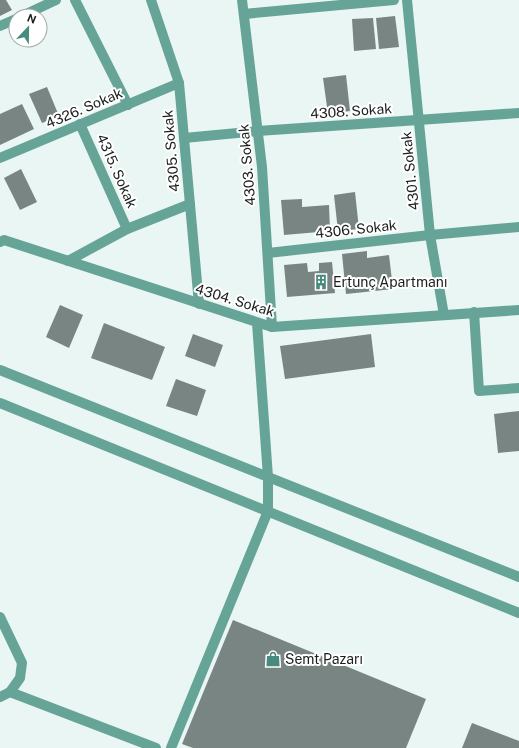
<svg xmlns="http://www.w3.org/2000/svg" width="519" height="748" font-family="'Public Sans',sans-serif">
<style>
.building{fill:#798582}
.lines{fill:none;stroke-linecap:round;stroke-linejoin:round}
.minor{stroke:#67a498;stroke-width:10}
.tertiary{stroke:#67a498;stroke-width:10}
.labels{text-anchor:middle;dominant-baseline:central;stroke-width:4;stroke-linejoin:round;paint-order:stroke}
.street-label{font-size:14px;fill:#1b1f1e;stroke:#fff}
.poi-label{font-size:14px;fill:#1b1f1e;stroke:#fff;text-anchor:start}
</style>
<rect width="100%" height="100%" fill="#e9f6f3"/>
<!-- building -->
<g class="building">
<path d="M0,0H6L12,10L0,16Z"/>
<path d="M395,16L399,47L379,49L376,18Z"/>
<path d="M373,18L376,49L354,51L352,19Z"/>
<path d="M346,75L350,111L328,114L323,78Z"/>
<path d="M47,87L59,116L42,123L29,94Z"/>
<path d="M22,104L34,129L0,145V114Z"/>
<path d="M21,169L37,202L20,210L4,178Z"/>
<path d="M355,192L359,229L338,231L334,195Z"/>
<path d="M302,199V207L329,205L330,231L284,235L281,200Z"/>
<path d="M367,251V258L389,255L393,289L346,294L342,254Z"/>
<path d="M332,262L335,293L287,297L284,265L307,263L308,272L319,271V263Z"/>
<path d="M60,305L83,315L69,348L46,337Z"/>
<path d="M104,323L165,347L152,380L91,358Z"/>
<path d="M193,334L223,345L215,367L185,356Z"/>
<path d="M371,334L375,367L285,379L280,346Z"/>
<path d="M176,379L206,390L197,416L166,406Z"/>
<path d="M519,411V451L498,453L494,414Z"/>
<path d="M233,620L426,699L406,748H193L182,744Z"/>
<path d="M472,723L519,741V748H462Z"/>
</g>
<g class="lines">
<!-- minor -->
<g class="minor">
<path d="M75,0L128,105"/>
<path d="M151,0L179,83L199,304"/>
<path d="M242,0L262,167L272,327"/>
<path d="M407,0L430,235L444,315"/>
<path d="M244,14L394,0"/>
<path d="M22,16L56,0"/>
<path d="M0,26L16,19"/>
<path d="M80,124L127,229"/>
<path d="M184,138L258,131L519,113"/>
<path d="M0,158L179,83"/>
<path d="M0,242L4,240L272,327L519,310"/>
<path d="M268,253L430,235L519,227"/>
<path d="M68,261L127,229L190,204"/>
<path d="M474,312L479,391L519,388"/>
<path d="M0,370L519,577"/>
<path d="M0,403L519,613"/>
<path d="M10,692L156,748"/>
<path d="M171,748L268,511V477L257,323"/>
</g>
<!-- tertiary -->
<path class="tertiary" d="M0,617L22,663L20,678L10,692L0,697"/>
</g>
<!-- icons -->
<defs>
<g id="building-bare" transform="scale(1.2)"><path d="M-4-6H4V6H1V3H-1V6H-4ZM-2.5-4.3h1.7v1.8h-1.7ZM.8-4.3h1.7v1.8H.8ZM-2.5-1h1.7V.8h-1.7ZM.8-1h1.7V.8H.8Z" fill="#478a7e" stroke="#fff" stroke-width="2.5" paint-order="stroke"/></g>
<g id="shop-bare" transform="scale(1.2)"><path d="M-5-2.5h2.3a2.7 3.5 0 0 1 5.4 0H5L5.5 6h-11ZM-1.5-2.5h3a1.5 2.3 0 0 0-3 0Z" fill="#478a7e" stroke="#fff" stroke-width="2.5" paint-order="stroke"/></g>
</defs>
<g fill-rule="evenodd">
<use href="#building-bare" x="321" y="282"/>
<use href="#shop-bare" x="273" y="659"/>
</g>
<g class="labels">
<!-- street labels -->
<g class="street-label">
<text transform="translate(84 108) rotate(-23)">4326. Sokak</text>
<text transform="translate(351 111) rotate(-4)">4308. Sokak</text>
<text transform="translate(171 151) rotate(-95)">4305. Sokak</text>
<text transform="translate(247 165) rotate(-95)">4303. Sokak</text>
<text transform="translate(117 171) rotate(66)">4315. Sokak</text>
<text transform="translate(410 171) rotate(-96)">4301. Sokak</text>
<text transform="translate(356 229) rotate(-6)">4306. Sokak</text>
<text transform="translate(235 300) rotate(17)">4304. Sokak</text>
</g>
<!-- poi labels -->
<g class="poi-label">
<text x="333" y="282">Ertunç Apartmanı</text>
<text x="285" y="659">Semt Pazarı</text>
</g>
</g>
<!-- north arrow -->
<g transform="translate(28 28) rotate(22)"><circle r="19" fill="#ffffff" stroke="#a4a5a5"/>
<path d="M0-3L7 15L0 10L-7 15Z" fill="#478a7e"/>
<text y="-6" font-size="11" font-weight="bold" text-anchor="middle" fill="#1b1f1e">N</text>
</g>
</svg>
